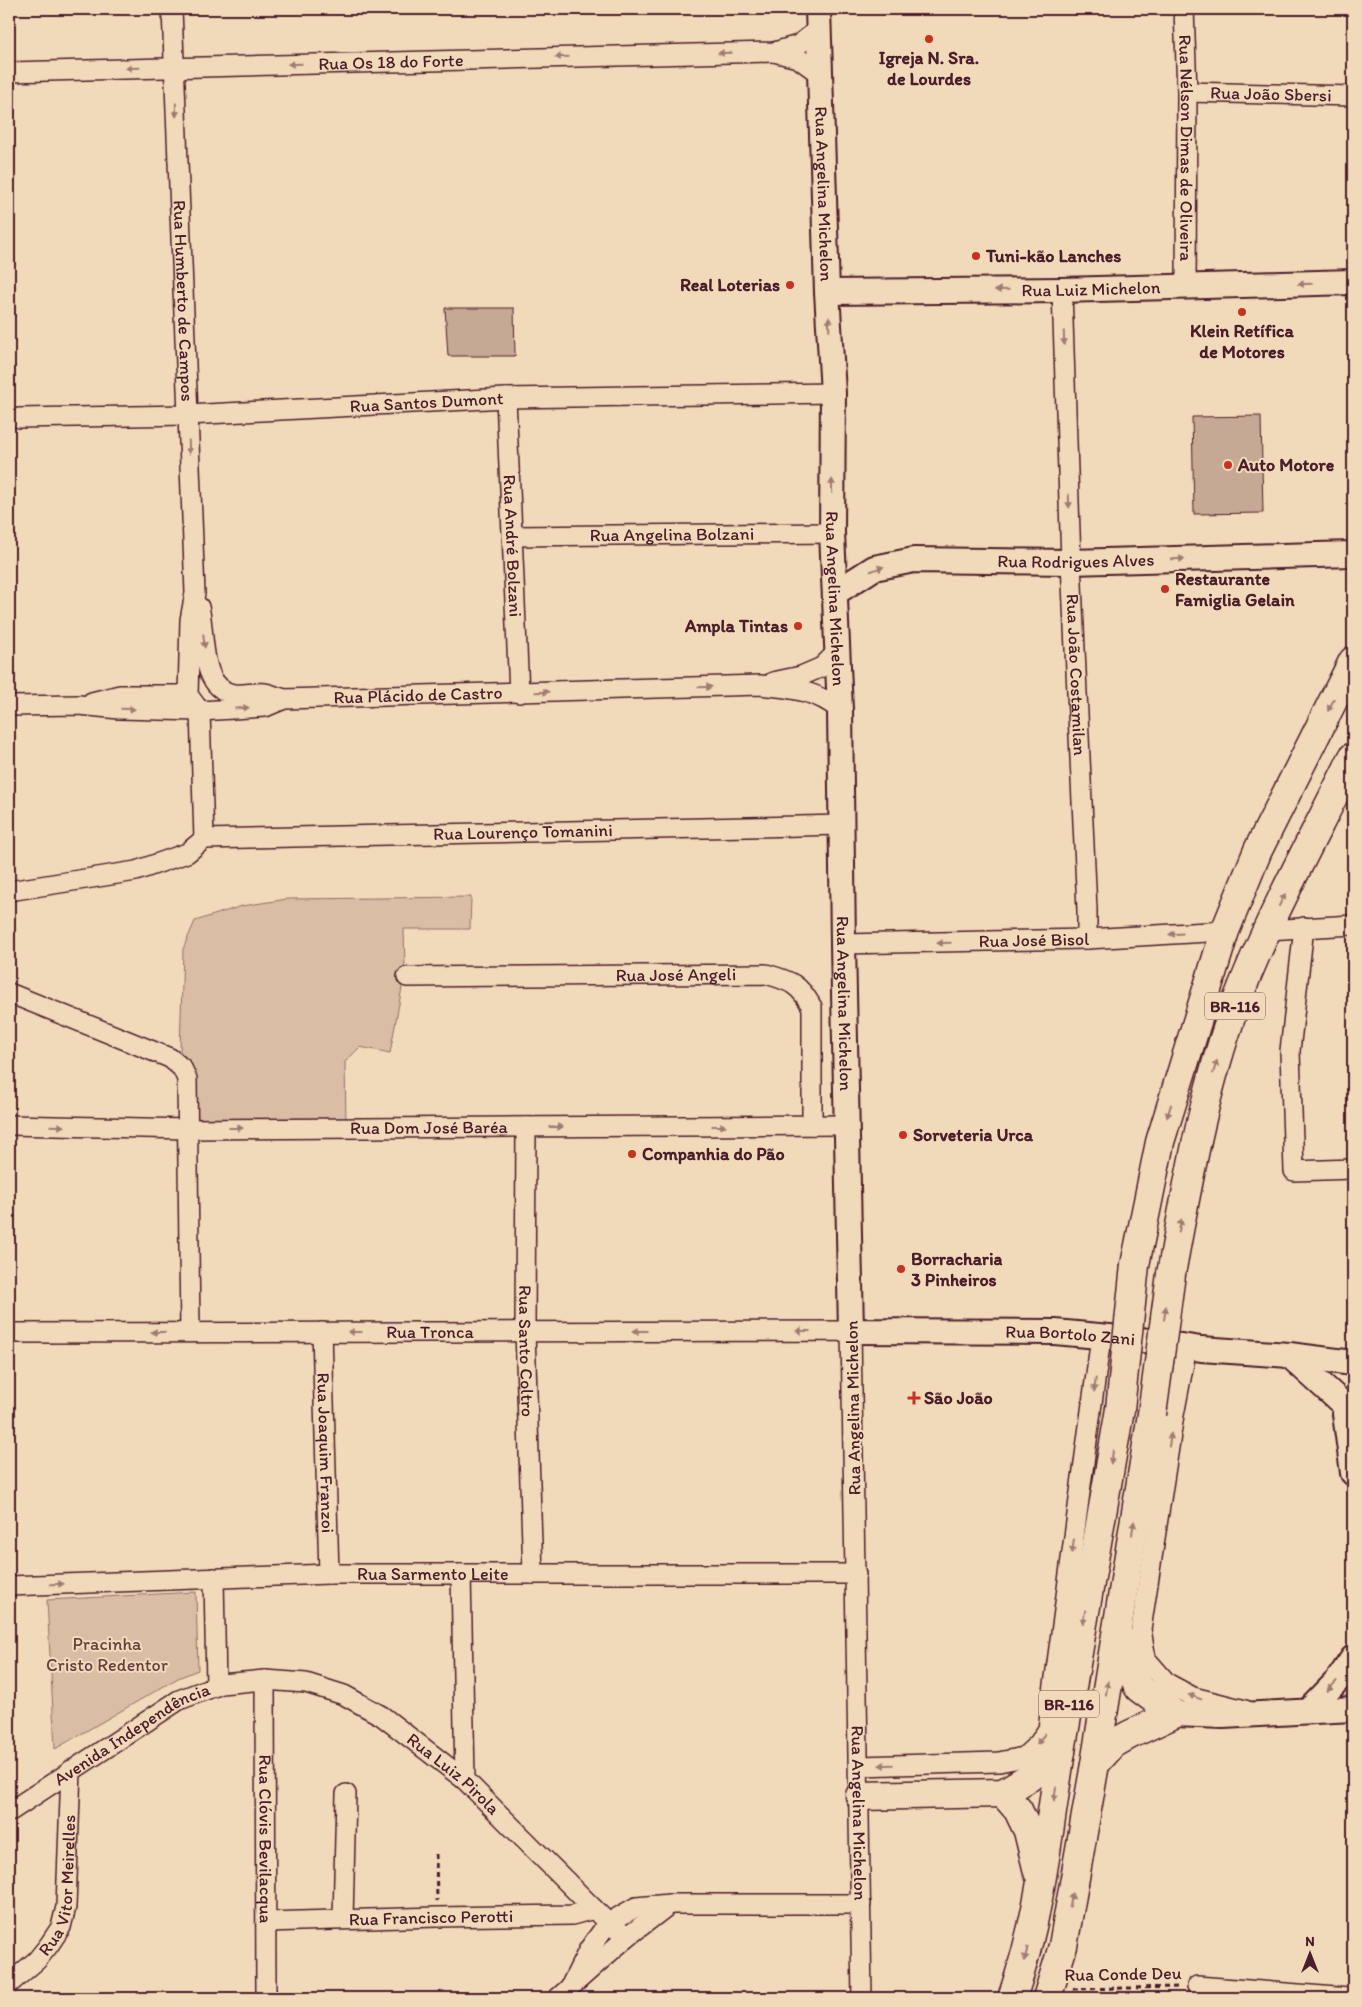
<svg xmlns="http://www.w3.org/2000/svg" width="1362" height="2007" font-family="Itim,sans-serif">
<style>
.green{fill:#d9bea5;stroke:#926e68}
.building{fill:#c5a994;stroke:#4a1f2b}
.lines{fill:none;stroke-linecap:round;stroke-linejoin:round}
.minor-casing{stroke:#4a1f2b;stroke-width:22}
.major-casing{stroke:#4a1f2b;stroke-width:28}
.highway-casing{stroke:#4a1f2b;stroke-width:31}
.path{stroke:#4a1f2b;stroke-width:3;stroke-dasharray:5 4;stroke-linecap:butt}
.minor{stroke:#f1daba;stroke-width:19}
.major{stroke:#f1daba;stroke-width:24}
.highway{stroke:#f1daba;stroke-width:28}
.highway-bridge-casing{stroke:#4a1f2b;stroke-width:31;stroke-linecap:butt}
.highway-bridge{stroke:#f1daba;stroke-width:28}
.oneway{fill:#9e7c72}
.poi-dot{fill:#c8321e;stroke:#f1daba;stroke-width:2}
.labels{text-anchor:middle;dominant-baseline:central;stroke-width:4;stroke-linejoin:round;paint-order:stroke}
.shield{fill:#f1daba;stroke:#7c5756;stroke-width:1}
.shield-label{font-size:16px;font-weight:bold;fill:#4a1f2b}
.poi-label{font-size:18px;font-weight:bold;fill:#4a1f2b;stroke:#f1daba;text-anchor:start}
.street-label{font-size:18px;fill:#4a1f2b;stroke:#f1daba}
.park-label{font-size:18px;fill:#673f43;stroke:#f1daba}
</style>
<rect width="100%" height="100%" fill="#f1daba"/>
<filter id="ink" filterUnits="userSpaceOnUse"><feTurbulence type="fractalNoise" baseFrequency=".02" numOctaves="2"/><feDisplacementMap in="SourceGraphic" scale="10" xChannelSelector="R" yChannelSelector="G"/><feConvolveMatrix kernelMatrix="1 2 1 2 8 2 1 2 1" color-interpolation-filters="sRGB"/></filter>
<g filter="url(#ink)">
<!-- green -->
<g class="green">
<path d="M471,897L470,929H404L405,971L390,1053L360,1047L345,1062L346,1125H190L189,1067L180,1050L183,949L195,921L242,906L288,899Z"/>
<path d="M196,1592L198,1670L178,1678L55,1749L47,1600Z"/>
</g>
<!-- building -->
<g class="building">
<path d="M445,308H514L515,356H448Z"/>
<path d="M1261,416L1263,513L1194,514L1192,417Z"/>
</g>
<g class="lines">
<!-- minor casing -->
<g class="minor-casing">
<g id="minor">
<path id="s1" d="M172,9L195,593L190,620L188,695L200,711L204,839"/>
<path id="s2" d="M1184,9L1187,92L1186,287"/>
<path d="M774,52L798,58L820,74"/>
<path id="s3" d="M9,72L774,52L798,45L819,29"/>
<path id="s4" d="M1187,92L1353,96"/>
<path id="s5" d="M1062,290L1071,562L1087,910V939"/>
<path id="s6" d="M506,398L519,693"/>
<path id="s7" d="M19,418L188,415L506,398L833,393"/>
<path id="s8" d="M512,536L832,533"/>
<path d="M199,607C206,633 198,688 234,694C244,695 255,692 265,693C271,694 278,697 284,699"/>
<path d="M773,682L801,676L822,667L836,653"/>
<path d="M92,702L120,695H188"/>
<path id="s9" d="M9,706L79,705L119,709L200,711L265,707L284,699L760,685C791,689 814,689 840,710"/>
<path id="s10" d="M204,839L842,825"/>
<path d="M9,891L136,871L187,853L204,839"/>
<path d="M1304,927L1290,1051L1294,1171L1353,1169"/>
<path d="M1267,930L1353,925"/>
<path id="s11" d="M843,944L1087,939L1225,931"/>
<path id="s12" d="M407,977L766,974C791,981 799,984 812,1007V1125"/>
<path d="M9,993L170,1058L182,1068L187,1079L190,1332"/>
<path id="s13" d="M9,1125L188,1129L848,1125"/>
<path id="s14" d="M526,1127L525,1332L533,1574"/>
<path id="s15" d="M322,1332L329,1574"/>
<path id="s16" d="M9,1333L851,1331L862,1998"/>
<path d="M1187,1347L1174,1415L1141,1629L1146,1659L1167,1683L1193,1697L1245,1710"/>
<path d="M461,1574L465,1780"/>
<path d="M214,1578L216,1686"/>
<path id="s17" d="M9,1586L329,1574H856"/>
<path id="s18" d="M265,1680L266,1998"/>
<path d="M859,1766L999,1762L1024,1757L1039,1743L1048,1729L1101,1337"/>
<path id="s19" d="M9,1812L179,1700L221,1684L265,1680L306,1683L344,1695L382,1716L465,1780L608,1923L627,1937"/>
<path d="M343,1919L346,1794"/>
<path id="s20" d="M266,1922L437,1917L572,1915L594,1909"/>
<path id="s21" d="M9,1984L37,1960L49,1945L61,1927L66,1907L71,1770"/>
<path d="M571,1985L589,1949L608,1923L636,1907L670,1904H861"/>
<path d="M1197,1986L1349,1998"/>
<path d="M558,1998L627,1937L670,1904"/>
</g>
</g>
<!-- major casing -->
<g class="major-casing">
<g id="major">
<path id="s22" d="M818,9L827,292L833,393L832,533L840,710L843,944L851,1331L1055,1332L1142,1340L1201,1349L1289,1355L1353,1363"/>
<path id="s23" d="M827,292L1062,290L1353,282"/>
<path id="s24" d="M835,593L874,568L914,560L1071,562L1353,554"/>
<path d="M1289,1355L1343,1404"/>
<path d="M1345,1414L1353,1473"/>
<path d="M1308,1711L1338,1680L1353,1658"/>
<path d="M1174,1714L1223,1716L1353,1709"/>
</g>
</g>
<!-- highway casing -->
<g class="highway-casing">
<g id="highway">
<path d="M1135,1265L1160,1142L1225,931L1258,850L1353,661"/>
<path d="M1171,1274C1188,1183 1203,1093 1235,1006C1267,920 1313,839 1353,757"/>
<path d="M1095,1764L1113,1744L1129,1735L1174,1714L1139,1688L1126,1663L1119,1636"/>
<path d="M1003,1793L1018,1810L1028,1831L1038,1872"/>
<path d="M860,1796L1003,1793L1038,1772L1061,1751"/>
<path d="M1012,1998C1040,1918 1048,1834 1061,1751C1080,1637 1101,1523 1120,1409"/>
<path d="M1047,1998L1063,1946L1095,1764L1152,1414"/>
</g>
</g>
<!-- path -->
<g class="path">
<path d="M436,1854L437,1901"/>
<path d="M1073,1989L1181,1987"/>
</g>
<!-- minor -->
<use href="#minor" class="minor"/>
<!-- major -->
<use href="#major" class="major"/>
<!-- highway -->
<use href="#highway" class="highway"/>
<!-- highway-bridge casing -->
<g class="highway-bridge-casing">
<g id="highway-bridge">
<path d="M1120,1409L1135,1265"/>
<path d="M1152,1414L1171,1274"/>
</g>
</g>
<!-- highway-bridge -->
<use href="#highway-bridge" class="highway-bridge"/>
</g>
<!-- one-way arrows -->
<defs><path id="oneway-solid" d="M-6-.8H1V-3.2L6.5 0L1 3.2V.8H-6Z" transform="scale(1.25)"/></defs>
<g class="oneway">
<use href="#oneway-solid" transform="translate(725 53) rotate(178)"/>
<use href="#oneway-solid" transform="translate(562 57) rotate(178)"/>
<use href="#oneway-solid" transform="translate(295 64) rotate(178)"/>
<use href="#oneway-solid" transform="translate(133 68) rotate(178)"/>
<use href="#oneway-solid" transform="translate(176 110) rotate(88)"/>
<use href="#oneway-solid" transform="translate(1305 284) rotate(178)"/>
<use href="#oneway-solid" transform="translate(1002 290) rotate(179)"/>
<use href="#oneway-solid" transform="translate(829 324) rotate(-93)"/>
<use href="#oneway-solid" transform="translate(1064 338) rotate(88)"/>
<use href="#oneway-solid" transform="translate(189 447) rotate(88)"/>
<use href="#oneway-solid" transform="translate(832 486) rotate(-90)"/>
<use href="#oneway-solid" transform="translate(1069 501) rotate(88)"/>
<use href="#oneway-solid" transform="translate(1178 559) rotate(-2)"/>
<use href="#oneway-solid" transform="translate(877 569) rotate(-19)"/>
<use href="#oneway-solid" transform="translate(204 641) rotate(84)"/>
<use href="#oneway-solid" transform="translate(705 687) rotate(-2)"/>
<use href="#oneway-solid" transform="translate(542 692) rotate(-2)"/>
<use href="#oneway-solid" transform="translate(1331 705) rotate(117)"/>
<use href="#oneway-solid" transform="translate(242 708) rotate(-3)"/>
<use href="#oneway-solid" transform="translate(128 709) rotate(1)"/>
<use href="#oneway-solid" transform="translate(1282 900) rotate(-63)"/>
<use href="#oneway-solid" transform="translate(1176 934) rotate(177)"/>
<use href="#oneway-solid" transform="translate(944 943) rotate(179)"/>
<use href="#oneway-solid" transform="translate(1215 1067) rotate(-74)"/>
<use href="#oneway-solid" transform="translate(1169 1111) rotate(107)"/>
<use href="#oneway-solid" transform="translate(57 1126) rotate(1)"/>
<use href="#oneway-solid" transform="translate(719 1126)"/>
<use href="#oneway-solid" transform="translate(556 1127)"/>
<use href="#oneway-solid" transform="translate(236 1128)"/>
<use href="#oneway-solid" transform="translate(1180 1226) rotate(-79)"/>
<use href="#oneway-solid" transform="translate(1165 1313) rotate(-82)"/>
<use href="#oneway-solid" transform="translate(640 1331) rotate(180)"/>
<use href="#oneway-solid" transform="translate(803 1331) rotate(180)"/>
<use href="#oneway-solid" transform="translate(158 1332) rotate(180)"/>
<use href="#oneway-solid" transform="translate(355 1332) rotate(180)"/>
<use href="#oneway-solid" transform="translate(1095 1385) rotate(97)"/>
<use href="#oneway-solid" transform="translate(1170 1440) rotate(-81)"/>
<use href="#oneway-solid" transform="translate(1112 1457) rotate(100)"/>
<use href="#oneway-solid" transform="translate(1133 1528) rotate(-81)"/>
<use href="#oneway-solid" transform="translate(1073 1546) rotate(98)"/>
<use href="#oneway-solid" transform="translate(57 1584) rotate(-2)"/>
<use href="#oneway-solid" transform="translate(1084 1617) rotate(100)"/>
<use href="#oneway-solid" transform="translate(1332 1686) rotate(133)"/>
<use href="#oneway-solid" transform="translate(1107 1688) rotate(-81)"/>
<use href="#oneway-solid" transform="translate(1195 1697) rotate(-160)"/>
<use href="#oneway-solid" transform="translate(1041 1739) rotate(126)"/>
<use href="#oneway-solid" transform="translate(886 1765) rotate(178)"/>
<use href="#oneway-solid" transform="translate(1055 1794) rotate(98)"/>
<use href="#oneway-solid" transform="translate(1071 1900) rotate(-80)"/>
<use href="#oneway-solid" transform="translate(1026 1954) rotate(103)"/>
</g>
</g>
<!-- markers -->
<g class="poi-dot">
<circle cx="929" cy="39" r="5"/>
<circle cx="976" cy="256" r="5"/>
<circle cx="790" cy="285" r="5"/>
<circle cx="1242" cy="312" r="5"/>
<circle cx="1228" cy="465" r="5"/>
<circle cx="1165" cy="589" r="5"/>
<circle cx="798" cy="626" r="5"/>
<circle cx="903" cy="1135" r="5"/>
<circle cx="632" cy="1154" r="5"/>
<circle cx="901" cy="1269" r="5"/>
<path d="M911.5 1390.5h5v5h5v5h-5v5h-5v-5h-5v-5h5z"/>
</g>
<g class="labels">
<!-- shield labels -->
<g class="shield">
<rect x="1205" y="992.5" width="60" height="27" rx="4"/>
<rect x="1039" y="1690.5" width="60" height="27" rx="4"/>
</g>
<g class="shield-label">
<text x="1235" y="1006">BR-116</text>
<text x="1069" y="1704">BR-116</text>
</g>
<!-- poi labels -->
<g class="poi-label">
<text x="929" y="58" text-anchor="middle">Igreja N. Sra.<tspan x="929" dy="21">de Lourdes</tspan></text>
<text x="986" y="256">Tuni-kão Lanches</text>
<text x="780" y="285" text-anchor="end">Real Loterias</text>
<text x="1242" y="331" text-anchor="middle">Klein Retífica<tspan x="1242" dy="21">de Motores</tspan></text>
<text x="1238" y="465">Auto Motore</text>
<text x="1175" y="579">Restaurante<tspan x="1175" dy="21">Famiglia Gelain</tspan></text>
<text x="788" y="626" text-anchor="end">Ampla Tintas</text>
<text x="913" y="1135">Sorveteria Urca</text>
<text x="642" y="1154">Companhia do Pão</text>
<text x="911" y="1259">Borracharia<tspan x="911" dy="21">3 Pinheiros</tspan></text>
<text x="924" y="1398">São João</text>
</g>
<!-- street labels -->
<g class="street-label">
<text stroke="none"><textPath href="#s3" startOffset="382">Rua Os 18 do Forte</textPath></text>
<text stroke="none"><textPath href="#s4" startOffset="84">Rua João Sbersi</textPath></text>
<text stroke="none"><textPath href="#s2" startOffset="139">Rua Nélson Dimas de Oliveira</textPath></text>
<text stroke="none"><textPath href="#s22" startOffset="185">Rua Angelina Michelon</textPath></text>
<text stroke="none"><textPath href="#s23" startOffset="264">Rua Luiz Michelon</textPath></text>
<text stroke="none"><textPath href="#s1" startOffset="292">Rua Humberto de Campos</textPath></text>
<text stroke="none"><textPath href="#s7" startOffset="408">Rua Santos Dumont</textPath></text>
<text stroke="none"><textPath href="#s8" startOffset="160">Rua Angelina Bolzani</textPath></text>
<text stroke="none"><textPath href="#s6" startOffset="148">Rua André Bolzani</textPath></text>
<text stroke="none"><textPath href="#s24" startOffset="249">Rua Rodrigues Alves</textPath></text>
<text stroke="none"><textPath href="#s22" startOffset="590">Rua Angelina Michelon</textPath></text>
<text stroke="none"><textPath href="#s5" startOffset="385">Rua João Costamilan</textPath></text>
<text stroke="none"><textPath href="#s9" startOffset="411">Rua Plácido de Castro</textPath></text>
<text stroke="none"><textPath href="#s10" startOffset="319">Rua Lourenço Tomanini</textPath></text>
<text stroke="none"><textPath href="#s11" startOffset="191">Rua José Bisol</textPath></text>
<text stroke="none"><textPath href="#s12" startOffset="269">Rua José Angeli</textPath></text>
<text stroke="none"><textPath href="#s22" startOffset="995">Rua Angelina Michelon</textPath></text>
<text stroke="none"><textPath href="#s13" startOffset="420">Rua Dom José Baréa</textPath></text>
<text stroke="none"><textPath href="#s16" startOffset="421">Rua Tronca</textPath></text>
<text stroke="none"><textPath href="#s22" startOffset="1542">Rua Bortolo Zani</textPath></text>
<text stroke="none"><textPath href="#s14" startOffset="224">Rua Santo Coltro</textPath></text>
<text transform="translate(853 1408) rotate(-91)">Rua Angelina Michelon</text>
<text stroke="none"><textPath href="#s15" startOffset="121">Rua Joaquim Franzoi</textPath></text>
<text stroke="none"><textPath href="#s17" startOffset="424">Rua Sarmento Leite</textPath></text>
<text stroke="none"><textPath href="#s19" startOffset="146">Avenida Independência</textPath></text>
<text stroke="none"><textPath href="#s19" startOffset="509">Rua Luiz Pirola</textPath></text>
<text stroke="none"><textPath href="#s16" startOffset="1324">Rua Angelina Michelon</textPath></text>
<text stroke="none"><textPath href="#s18" startOffset="159">Rua Clóvis Bevilacqua</textPath></text>
<text stroke="none"><textPath href="#s21" startOffset="118">Rua Vitor Meirelles</textPath></text>
<text stroke="none"><textPath href="#s20" startOffset="165">Rua Francisco Perotti</textPath></text>
<text transform="translate(1123 1974) rotate(-1)">Rua Conde Deu</text>
</g>
<!-- park labels -->
<g class="park-label">
<text x="107" y="1644">Pracinha<tspan x="107" dy="21">Cristo Redentor</tspan></text>
</g>
</g>
<!-- margin -->
<rect width="1362" height="2007" fill="none" stroke="#f1daba" stroke-width="30"/>
<rect x="15" y="15" width="1332" height="1977" fill="none" stroke="#4a1f2b" stroke-width="2" filter="url(#ink)"/>
<!-- north arrow -->
<g transform="translate(1310 1954)" stroke="#f1daba" stroke-width="4" paint-order="stroke">
<path d="M0-4L9 19L0 12L-9 19Z" fill="#4a1f2b"/>
<text y="-8" font-size="14" font-weight="bold" text-anchor="middle" fill="#4a1f2b">N</text>
</g>
</svg>
